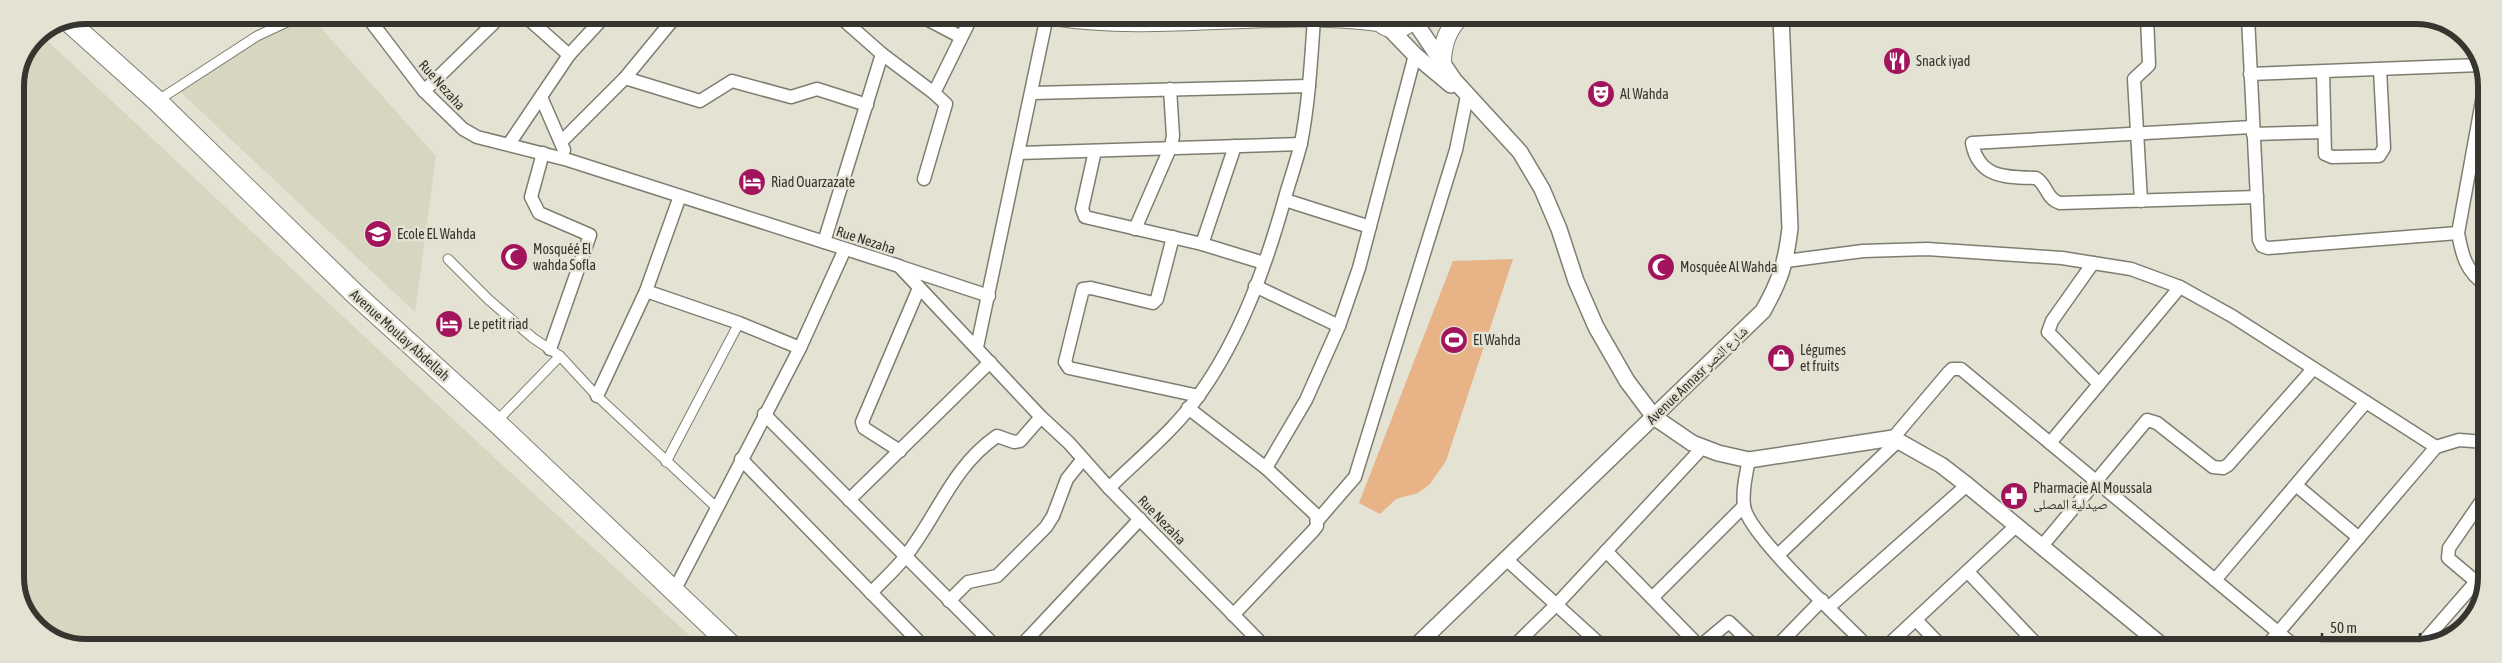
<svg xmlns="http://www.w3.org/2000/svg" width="2502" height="663" font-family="'Asap Condensed','Noto Naskh Arabic',sans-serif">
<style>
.built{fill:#d7d6c0}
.garden{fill:#e7b387}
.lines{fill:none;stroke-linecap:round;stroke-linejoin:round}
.pedestrian-casing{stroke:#7e7d70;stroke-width:11}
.minor-casing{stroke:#7e7d70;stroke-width:15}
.tertiary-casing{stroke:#7e7d70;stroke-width:18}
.secondary-casing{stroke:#7e7d70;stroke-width:20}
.primary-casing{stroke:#7e7d70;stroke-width:22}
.pedestrian{stroke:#fff;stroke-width:9}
.minor{stroke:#fff;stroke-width:12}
.tertiary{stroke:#fff;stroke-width:15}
.secondary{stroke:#fff;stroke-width:18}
.primary{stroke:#fff;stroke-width:20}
.labels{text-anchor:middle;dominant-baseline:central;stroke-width:5;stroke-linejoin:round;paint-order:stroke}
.poi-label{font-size:14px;fill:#36352f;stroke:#e3e2d3;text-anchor:start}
.street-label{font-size:14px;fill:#36352f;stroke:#e3e2d3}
.rim{fill:none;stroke:#36352f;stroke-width:6}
</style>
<rect width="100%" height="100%" fill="#e3e2d3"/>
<!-- built -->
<g class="built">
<path d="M312,18L436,156L415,312L175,87L280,26Z"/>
<path d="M40,34L499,462L701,646H67L32,624L15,583V85L36,35Z"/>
</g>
<!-- garden -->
<path class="garden" d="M1513,259L1446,461L1430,484L1418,493L1396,499L1380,514L1359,503L1453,261Z"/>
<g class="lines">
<!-- pedestrian casing -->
<g class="pedestrian-casing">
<g id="pedestrian">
<path d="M157,101L257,36L302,15"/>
<path d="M448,259L489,300L533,338L560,356L597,396L717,508"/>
<path d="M496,422L560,356"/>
<path d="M666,462L739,323"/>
</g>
</g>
<!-- minor casing -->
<g class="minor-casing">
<g id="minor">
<path d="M366,15L424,91L463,129L477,137L568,160L899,266L1041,417L1069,443L1109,488L1265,647"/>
<path d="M524,15L569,55"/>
<path d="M839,16L882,54"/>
<path d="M921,16L961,37"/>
<path d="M2248,17L2259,240L2262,246L2268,248L2458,233"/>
<path d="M2323,72L2325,154L2332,157L2379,156L2384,148L2380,69"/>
<path d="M2250,74L2480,65"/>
<path d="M625,78L700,101L732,81L791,97L817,89L867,105"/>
<path d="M424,91L502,15"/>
<path d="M1032,93L1309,86"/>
<path d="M541,97L564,150"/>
<path d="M2252,127L1972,143C1979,179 2007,177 2036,178C2047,184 2046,199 2060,203L2257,197"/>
<path d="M2253,134L2324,132"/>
<path d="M561,142L625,78L676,16"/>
<path d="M509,144L569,55L605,16"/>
<path d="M1095,151L1082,209L1085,217L1202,244L1264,263"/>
<path d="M543,153L531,197L539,213L590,235L550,349"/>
<path d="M1019,153L1301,144"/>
<path d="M924,179L946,104L934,93"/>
<path d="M1285,200L1370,227"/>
<path d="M2141,201L2134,79L2149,65L2147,17"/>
<path d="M1135,229L1171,146L1173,136L1170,89"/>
<path d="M1173,237L1157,299L1153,303L1091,288L1083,289L1065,362L1069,368L1199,396"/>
<path d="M824,242L882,54L934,93L972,16"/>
<path d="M1202,244L1235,146"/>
<path d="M1786,261L1863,251L1927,249L2062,258L2131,269L2180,287L2232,316L2436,447"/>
<path d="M2093,263L2052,321L2048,332L2099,384"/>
<path d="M901,267L989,296"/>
<path d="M2486,285C2466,272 2462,255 2458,233L2486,79"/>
<path d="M1255,286L1339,326"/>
<path d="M646,291L739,323L800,348"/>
<path d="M977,347L1047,16"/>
<path d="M597,396L646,291L680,196"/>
<path d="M1188,408L1266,468L1316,515L1317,526L1313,531L1233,615"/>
<path d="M764,414L996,647"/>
<path d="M1893,438L1949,372L1952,369H1961L2215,580L2366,402"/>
<path d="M2484,442L2485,463"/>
<path d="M2050,443L2180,287"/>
<path d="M900,451L864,428L862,422L919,288"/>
<path d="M741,459L924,647"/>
<path d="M1749,460C1746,474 1742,491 1744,506C1748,535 1844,622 1868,647"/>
<path d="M1266,468L1306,400L1339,326L1359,268L1415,55"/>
<path d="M2297,486L2359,538"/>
<path d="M1109,488C1139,458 1175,430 1199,395C1241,337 1267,263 1286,194C1291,177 1297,160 1301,143C1309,102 1311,60 1314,19"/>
<path d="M849,500L990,362"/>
<path d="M1317,521L1355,477L1456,150L1467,96"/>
<path d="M2042,546L2147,420L2157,423L2213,467L2223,468L2228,465L2313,369"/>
<path d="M1606,551L1700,647"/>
<path d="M1778,555L1898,441"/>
<path d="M1506,559L1603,647"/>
<path d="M1968,572L2040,648"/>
<path d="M2215,580L2297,648"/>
<path d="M673,593L800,348L845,249"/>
<path d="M871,593C882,581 895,570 905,557C938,515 952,467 997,436L1014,442L1020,441L1041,417"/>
<path d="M1652,598L1744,506"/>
<path d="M949,601L968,582L997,576L1046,527L1053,516L1067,479L1083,459"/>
<path d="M1829,607L1967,485"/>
<path d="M1916,620L1943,648"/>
<path d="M1020,647L1140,519"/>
<path d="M1513,647L1557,604L1703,447"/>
<path d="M1699,647L1729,622L1755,647"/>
<path d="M1776,647L1822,600"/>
<path d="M1886,647L2017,525"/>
<path d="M2419,647L2474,584L2473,579L2448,558L2449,548L2485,496"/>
<path d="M2265,648L2436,447L2459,440L2485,442"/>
</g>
</g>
<!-- tertiary casing -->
<g class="tertiary-casing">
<g id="tertiary">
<path d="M1413,19L1454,80L1520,152L1542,189L1559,229L1576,281L1596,327L1627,381L1654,417L1692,443L1718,453L1749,460L1893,438L1941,465L1967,485L2165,648"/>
<path d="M1389,28L1415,55L1451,85"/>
<path d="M1415,647L1763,311C1780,281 1786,263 1790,228L1781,17"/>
</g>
</g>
<!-- secondary casing -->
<g class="secondary-casing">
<g id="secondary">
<path d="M1053,16C1161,33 1271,8 1379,22"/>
<path d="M1375,16C1385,32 1404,33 1414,16H1447"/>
<path d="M1442,63C1442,45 1447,29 1461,16"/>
</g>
</g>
<!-- primary casing -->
<g class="primary-casing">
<path id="primary" d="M69,22L157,101L355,294L496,422L732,646"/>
</g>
<!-- pedestrian -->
<use href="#pedestrian" class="pedestrian"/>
<!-- minor -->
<use href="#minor" class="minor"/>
<!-- tertiary -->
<use href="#tertiary" class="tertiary"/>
<!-- secondary -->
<use href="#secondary" class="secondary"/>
<!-- primary -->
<use href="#primary" class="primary"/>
</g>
<!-- icons -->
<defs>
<g id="restaurant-disc" transform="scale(1.4375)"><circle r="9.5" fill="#a2155c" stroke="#e3e2d3"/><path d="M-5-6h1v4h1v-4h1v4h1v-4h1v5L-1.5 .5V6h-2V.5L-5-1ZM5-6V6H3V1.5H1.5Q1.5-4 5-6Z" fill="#fff"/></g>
<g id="theatre-disc" transform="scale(1.4375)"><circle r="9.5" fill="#a2155c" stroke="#e3e2d3"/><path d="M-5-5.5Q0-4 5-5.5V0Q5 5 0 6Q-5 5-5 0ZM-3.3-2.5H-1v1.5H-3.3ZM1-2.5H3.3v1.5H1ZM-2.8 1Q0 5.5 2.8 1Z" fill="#fff"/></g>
<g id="hotel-disc" transform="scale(1.4375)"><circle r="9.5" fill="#a2155c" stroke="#e3e2d3"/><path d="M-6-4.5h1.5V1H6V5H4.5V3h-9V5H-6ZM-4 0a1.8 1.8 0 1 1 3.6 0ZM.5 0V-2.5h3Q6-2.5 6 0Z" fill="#fff"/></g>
<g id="school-disc" transform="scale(1.4375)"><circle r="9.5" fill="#a2155c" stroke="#e3e2d3"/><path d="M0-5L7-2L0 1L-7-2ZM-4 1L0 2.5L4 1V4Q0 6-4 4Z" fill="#fff"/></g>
<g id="mosque-disc" transform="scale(1.4375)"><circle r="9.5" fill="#a2155c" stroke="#e3e2d3"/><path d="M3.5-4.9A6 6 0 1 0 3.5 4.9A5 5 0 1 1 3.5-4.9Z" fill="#fff"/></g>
<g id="stadium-disc" transform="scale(1.4375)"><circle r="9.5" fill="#a2155c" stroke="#e3e2d3"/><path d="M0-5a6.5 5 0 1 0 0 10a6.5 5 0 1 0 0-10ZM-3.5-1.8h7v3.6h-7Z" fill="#fff"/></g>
<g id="shop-disc" transform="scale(1.4375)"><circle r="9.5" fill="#a2155c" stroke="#e3e2d3"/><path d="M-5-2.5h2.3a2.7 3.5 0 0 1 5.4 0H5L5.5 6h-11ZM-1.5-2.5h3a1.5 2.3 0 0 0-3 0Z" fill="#fff"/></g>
<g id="pharmacy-disc" transform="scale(1.4375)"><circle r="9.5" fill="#a2155c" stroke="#e3e2d3"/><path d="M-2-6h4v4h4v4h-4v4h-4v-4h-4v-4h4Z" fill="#fff"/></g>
</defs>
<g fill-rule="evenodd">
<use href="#restaurant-disc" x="1897" y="61"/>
<use href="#theatre-disc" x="1601" y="94"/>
<use href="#hotel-disc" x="752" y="182"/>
<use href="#school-disc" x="378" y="234"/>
<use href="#mosque-disc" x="514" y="257"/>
<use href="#mosque-disc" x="1661" y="267"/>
<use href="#hotel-disc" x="449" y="324"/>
<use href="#stadium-disc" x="1454" y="340"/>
<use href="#shop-disc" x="1781" y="358"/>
<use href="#pharmacy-disc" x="2014" y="496"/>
</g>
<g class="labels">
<!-- poi labels -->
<g class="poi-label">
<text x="1916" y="61">Snack iyad</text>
<text x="1620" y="94">Al Wahda</text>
<text x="771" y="182">Riad Ouarzazate</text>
<text x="397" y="234">Ecole EL Wahda</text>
<text x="533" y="249">Mosquéé El<tspan x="533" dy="16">wahda Sofla</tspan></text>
<text x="1680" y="267">Mosquée Al Wahda</text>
<text x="468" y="324">Le petit riad</text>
<text x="1473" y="340">El Wahda</text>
<text x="1800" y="350">Légumes<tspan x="1800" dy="16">et fruits</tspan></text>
<text x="2033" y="488">Pharmacie Al Moussala<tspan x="2033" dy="16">صيدلية المصلى</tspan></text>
</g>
<!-- street labels -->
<g class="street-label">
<text transform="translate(442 85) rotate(48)">Rue Nezaha</text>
<text transform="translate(866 240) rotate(18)">Rue Nezaha</text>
<text transform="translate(400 335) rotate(42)">Avenue Moulay Abdellah</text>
<text transform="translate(1697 375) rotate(-44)">Avenue Annasr شارع النصر</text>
<text transform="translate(1162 520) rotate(46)">Rue Nezaha</text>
</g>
</g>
<!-- crop -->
<path d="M0 0H2502V663H0ZM86 24H2416A62 62 0 0 1 2478 86V577A62 62 0 0 1 2416 639H86A62 62 0 0 1 24 577V86A62 62 0 0 1 86 24Z" fill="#e3e2d3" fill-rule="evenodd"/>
<path class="rim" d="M86 24H2416A62 62 0 0 1 2478 86V577A62 62 0 0 1 2416 639H86A62 62 0 0 1 24 577V86A62 62 0 0 1 86 24Z"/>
<!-- scale -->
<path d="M2322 633v8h98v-8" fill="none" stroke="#36352f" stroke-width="2.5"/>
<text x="2330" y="633" font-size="15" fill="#36352f" stroke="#e3e2d3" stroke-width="4" paint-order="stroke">50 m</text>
</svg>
